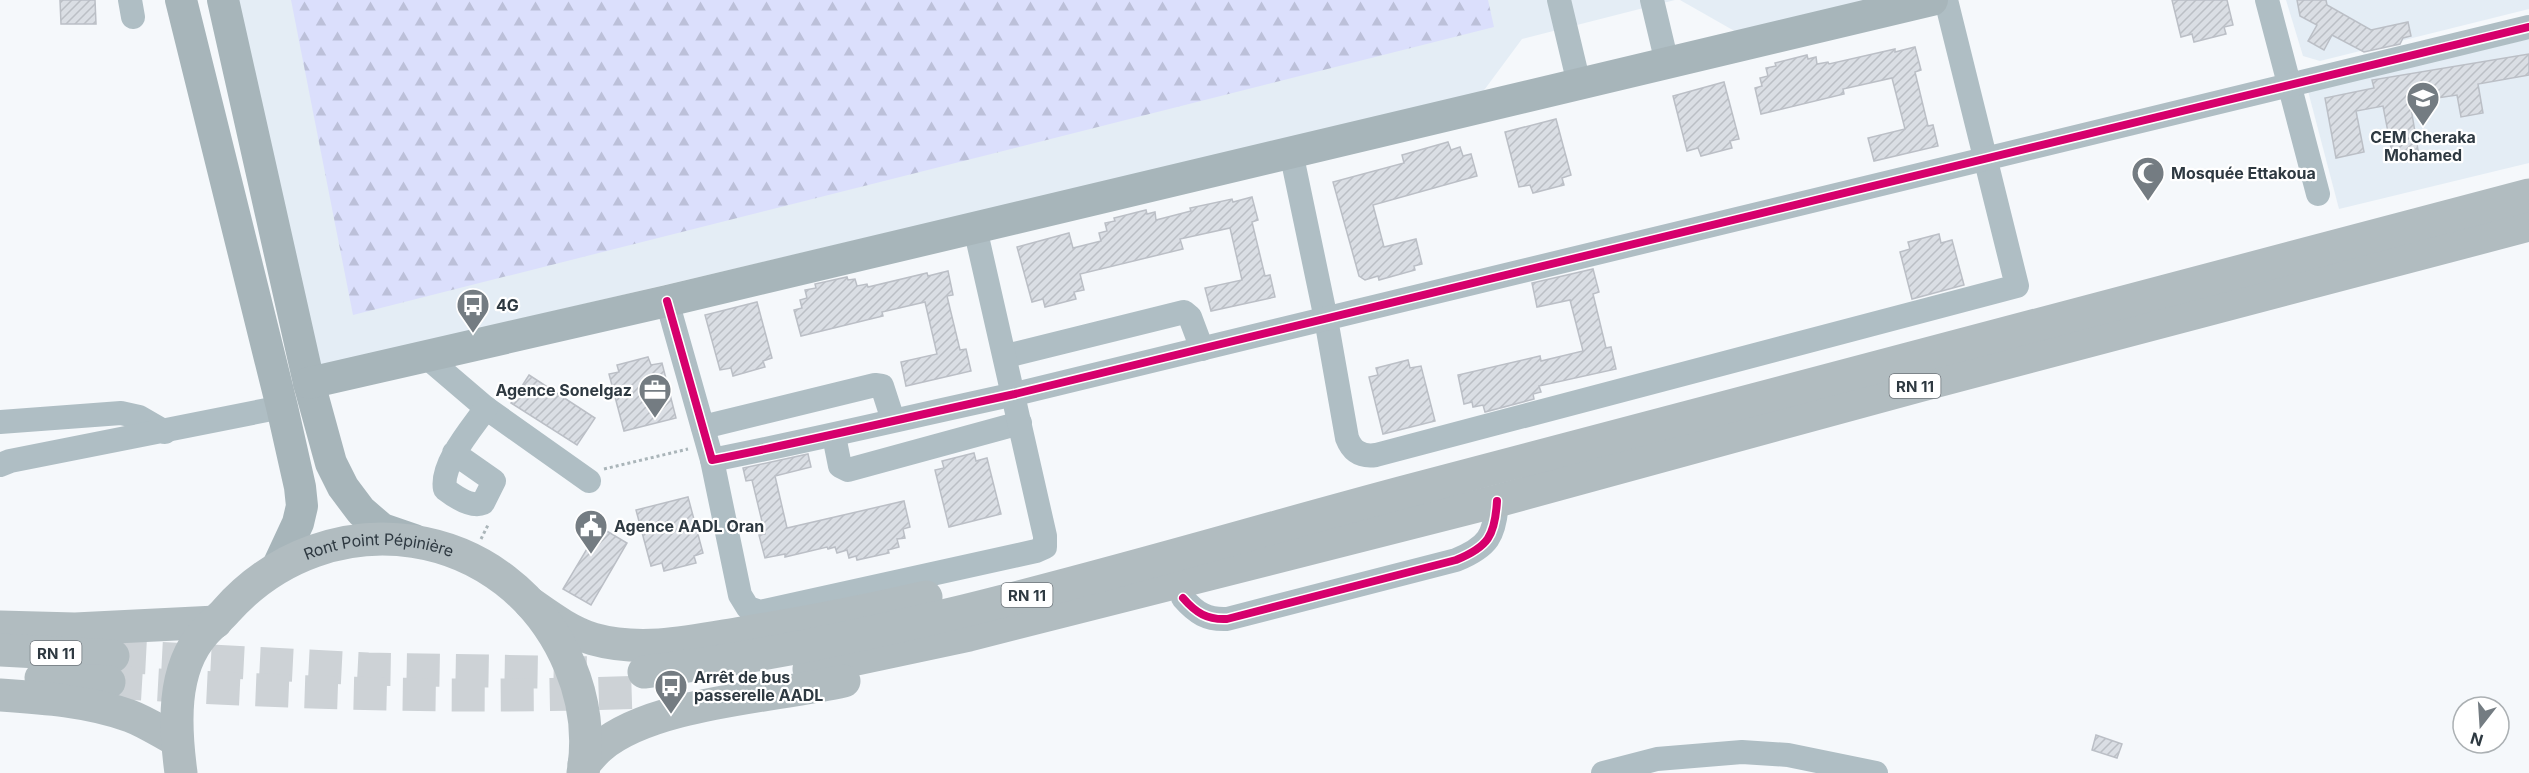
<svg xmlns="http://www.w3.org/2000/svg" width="2529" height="773" font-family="Inter,sans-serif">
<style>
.built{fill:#e4edf5}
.forest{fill:url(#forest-firs)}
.building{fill:url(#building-hatch);stroke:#bbbfc6;stroke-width:1.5}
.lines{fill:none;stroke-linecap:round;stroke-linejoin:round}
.highway-tunnel{stroke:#cdd2d6;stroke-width:33;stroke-dasharray:33 16;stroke-linecap:butt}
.path{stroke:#aab5b9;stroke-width:3;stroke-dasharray:3 3;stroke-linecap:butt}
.minor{stroke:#afbec4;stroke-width:24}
.major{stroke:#a7b5ba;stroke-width:32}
.highway{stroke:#b1bcc0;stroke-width:33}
.cycleway-casing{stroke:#fff;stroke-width:11}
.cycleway{stroke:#d6006c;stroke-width:8}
.labels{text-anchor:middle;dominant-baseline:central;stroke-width:4.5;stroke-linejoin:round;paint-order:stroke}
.shield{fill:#fff;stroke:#6d747a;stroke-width:1.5}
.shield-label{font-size:15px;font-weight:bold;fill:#2e3941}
.poi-label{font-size:16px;font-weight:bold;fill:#2e3941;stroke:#fff;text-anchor:start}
.street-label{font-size:16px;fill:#2e3941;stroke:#fff}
</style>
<defs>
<pattern id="forest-firs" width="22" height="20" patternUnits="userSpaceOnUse" patternTransform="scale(1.5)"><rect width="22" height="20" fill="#dbdffc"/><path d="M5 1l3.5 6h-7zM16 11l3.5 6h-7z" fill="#bcc0d9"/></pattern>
<pattern id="building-hatch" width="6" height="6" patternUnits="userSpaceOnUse" patternTransform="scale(1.5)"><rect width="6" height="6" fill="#dadee4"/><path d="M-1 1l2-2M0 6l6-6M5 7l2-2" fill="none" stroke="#bbbfc5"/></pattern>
</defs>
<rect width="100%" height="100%" fill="#f5f8fb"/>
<!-- built -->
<g class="built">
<path d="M238,0H1675L1522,39L1482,93L320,366Z"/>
<path d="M1680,0H1879L1738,33Z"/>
<path d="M2286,0H2529V9L2320,61L2303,56Z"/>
<path d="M2529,39V163L2339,209L2308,91Z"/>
</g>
<!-- forest -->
<path class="forest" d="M291,0H1488L1494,27L353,315Z"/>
<!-- building -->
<g class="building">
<path d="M60,0H95L96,24H61Z"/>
<path d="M2172,0H2227L2233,25L2224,27L2226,34L2194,42L2192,34L2181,37Z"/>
<path d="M2297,0H2326L2327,5L2371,30L2408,22L2411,36L2403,38L2400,44L2364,52L2332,35L2324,50L2308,41L2317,25L2300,16Z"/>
<path d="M1915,47L1921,70L1915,72L1928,126L1933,125L1938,146L1874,161L1868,138L1905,129L1892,78L1843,89L1844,94L1761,114L1755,88L1762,86L1760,78L1768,76L1766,68L1776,66L1775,63L1807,55L1808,59L1816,57L1817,64L1828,62L1829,64L1895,49V52Z"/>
<path d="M2529,54V75L2478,84L2483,113L2461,117L2457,95L2410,102L2418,150L2392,153L2383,106L2356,111L2364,152L2336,158L2325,98L2374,88L2372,80Z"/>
<path d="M1724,82L1739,139L1730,141L1732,148L1701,156L1698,148L1687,151L1673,96Z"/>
<path d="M1556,119L1571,175L1562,178L1564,185L1533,193L1530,185L1519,187L1505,132Z"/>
<path d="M1448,142L1451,150L1460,147L1463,156L1471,154L1477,176L1373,205L1384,247L1416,239L1422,264L1414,266L1415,270L1379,280L1378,276L1365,280L1359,276L1333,182L1404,163L1402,155Z"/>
<path d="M1252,197L1258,220L1252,222L1265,276L1270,275L1275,297L1211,311L1205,288L1242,280L1230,228L1180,239L1183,249L1080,274L1084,290L1074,292L1076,299L1045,307L1043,299L1032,302L1017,247L1069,233L1073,248L1101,241L1099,233L1107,231L1105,223L1115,221L1114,218L1146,210L1147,214L1155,212L1156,220L1191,211L1190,208L1232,199L1233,202Z"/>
<path d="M1939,234L1941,243L1952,240L1964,285L1912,299L1900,252L1910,249L1908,242Z"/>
<path d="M1593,269L1599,292L1593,294L1606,348L1611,347L1616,369L1539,386L1541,392L1533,394L1534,399L1485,412L1483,405L1473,407L1472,402L1464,404L1458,375L1540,356L1541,361L1583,351L1570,300L1537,307L1532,283Z"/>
<path d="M948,271L953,295L947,296L960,350L966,349L971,371L906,386L901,362L937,354L925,302L882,312L883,316L801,336L794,310L802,308L800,300L807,298L805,290L816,288L815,284L847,277L848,280L855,279L857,286L867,284L868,287L927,273L928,276Z"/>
<path d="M757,302L772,358L763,361L765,367L733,376L731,368L720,370L705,315Z"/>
<path d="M648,357L651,365L662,363L676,418L624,431L609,374L619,372L617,365Z"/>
<path d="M1408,360L1410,368L1421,366L1435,421L1383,434L1369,377L1378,375L1376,368Z"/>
<path d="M529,375L595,418L577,445L511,403Z"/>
<path d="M974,453L976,461L987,458L1001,514L949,527L935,470L944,468L942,461Z"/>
<path d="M808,454L811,467L775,476L787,528L904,501L910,527L903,529L905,538L897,539L899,547L888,550L889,553L857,560L856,556L849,558L847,550L837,553L835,547L828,549L827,547L785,557V554L765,558L759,535L765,534L752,480L746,481L743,468Z"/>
<path d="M688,497L703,553L694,556L696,563L664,571L662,563L651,566L636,510Z"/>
<path d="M600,527L627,543L591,605L563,589Z"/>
<path d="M2096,735L2122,744L2117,758L2092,750Z"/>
</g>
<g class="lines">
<!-- highway-tunnel -->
<g class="highway-tunnel">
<path d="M113,656L368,669L600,673"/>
<path d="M109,682C288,693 465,699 644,692"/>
</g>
<!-- path -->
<g class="path">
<path d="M604,469L688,449"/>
<path d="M481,539L489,523"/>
</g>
<!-- minor -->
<g class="minor">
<path d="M130,0L133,17"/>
<path d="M1559,0L1579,84"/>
<path d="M1652,0L1667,63"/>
<path d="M2267,0L2318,194"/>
<path d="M1291,152L1326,319L1347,438C1352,451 1361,457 1376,455L2017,286L1946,0"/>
<path d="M667,301L712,460C813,440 913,416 1015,394L2529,27"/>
<path d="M424,355L486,408L589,481"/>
<path d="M1006,356L1184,312L1190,317L1202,349"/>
<path d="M0,422L121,413L139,417L165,432"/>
<path d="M703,427L875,385L882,386L893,420"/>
<path d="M834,436L840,466L848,470L1020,423"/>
<path d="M454,453L494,481L483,503C471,508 454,496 445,489C440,464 473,427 486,408"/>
<path d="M712,460L740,595L748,608L760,612L1036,551L1045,547V536L975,228"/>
<path d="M0,465L10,461L282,407"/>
<path d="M1183,598C1196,613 1207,620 1227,619L1456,560C1488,547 1495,536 1497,501"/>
<path d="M1603,773L1657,759L1742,752L1788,755L1876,773"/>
</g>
<!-- major -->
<g class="major">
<path d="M181,0L282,407L300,487L302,506L298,523L278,566"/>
<path d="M223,0L309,383L331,463L343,487L361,511L382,529L414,540"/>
<path d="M309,383L667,301L1932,0"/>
</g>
<!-- highway -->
<g class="highway">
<path d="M530,603C550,617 570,632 593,639C642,653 694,641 742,633C804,623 865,611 926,597"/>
<path d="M0,627L75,629L216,622"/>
<path d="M0,650L113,656"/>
<path d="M809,669L969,635L1497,501L1918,386L2529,225"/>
<path d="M644,672C903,640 1153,559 1404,492C1779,392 2155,297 2529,195"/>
<path d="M41,678L109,682"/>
<path d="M0,695C44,698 88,701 130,716C146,722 161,732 176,740"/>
<path d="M584,764C589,759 594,752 600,747C653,702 775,697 844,681"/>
<path id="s1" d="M181,773C175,728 171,670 204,633C211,625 219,619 226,611C328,496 510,522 570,666C584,699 589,737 583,773"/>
</g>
<!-- cycleway casing -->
<g class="cycleway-casing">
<g id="cycleway">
<path d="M667,301L712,460C813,440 913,416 1015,394L2529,27"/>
<path d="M1183,598C1196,613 1207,620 1227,619L1456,560C1488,547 1495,536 1497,501"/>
</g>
</g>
<!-- cycleway -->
<use href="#cycleway" class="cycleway"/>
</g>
<!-- icons -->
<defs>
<g id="school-pin" transform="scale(1.725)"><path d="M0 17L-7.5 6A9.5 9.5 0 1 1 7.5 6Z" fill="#747c82" stroke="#fff"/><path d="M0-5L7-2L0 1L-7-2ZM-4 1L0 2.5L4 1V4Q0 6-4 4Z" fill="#fff"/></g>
<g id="mosque-pin" transform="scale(1.725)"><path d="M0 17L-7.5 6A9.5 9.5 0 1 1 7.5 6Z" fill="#747c82" stroke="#fff"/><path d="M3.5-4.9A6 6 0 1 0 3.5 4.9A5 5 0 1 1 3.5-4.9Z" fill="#fff"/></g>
<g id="bus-pin" transform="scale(1.725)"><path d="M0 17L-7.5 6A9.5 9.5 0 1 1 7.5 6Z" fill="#747c82" stroke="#fff"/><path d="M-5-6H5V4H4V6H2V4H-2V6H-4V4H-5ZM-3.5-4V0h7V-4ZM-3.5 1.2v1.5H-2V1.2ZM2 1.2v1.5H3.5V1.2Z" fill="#fff"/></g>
<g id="office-pin" transform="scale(1.725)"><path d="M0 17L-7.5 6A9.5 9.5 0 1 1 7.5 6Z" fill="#747c82" stroke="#fff"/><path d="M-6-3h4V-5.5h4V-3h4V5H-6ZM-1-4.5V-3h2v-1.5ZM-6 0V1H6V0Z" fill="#fff"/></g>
<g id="civic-pin" transform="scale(1.725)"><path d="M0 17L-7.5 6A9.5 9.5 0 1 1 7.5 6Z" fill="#747c82" stroke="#fff"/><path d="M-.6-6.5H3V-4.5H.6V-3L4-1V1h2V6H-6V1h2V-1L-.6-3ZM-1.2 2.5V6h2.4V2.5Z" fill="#fff"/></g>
</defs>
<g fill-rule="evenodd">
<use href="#school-pin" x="2423" y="98"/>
<use href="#mosque-pin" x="2148" y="173"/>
<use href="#bus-pin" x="473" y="305"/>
<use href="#office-pin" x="655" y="390"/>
<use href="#civic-pin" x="591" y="526"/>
<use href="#bus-pin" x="671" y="686"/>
</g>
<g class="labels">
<!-- shield labels -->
<g class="shield">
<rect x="1889.5" y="374" width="51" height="24" rx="4.5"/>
<rect x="1001.5" y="583" width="51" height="24" rx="4.5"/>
<rect x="30.5" y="641" width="51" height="24" rx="4.5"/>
</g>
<g class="shield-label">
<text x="1915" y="386">RN 11</text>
<text x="1027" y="595">RN 11</text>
<text x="56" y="653">RN 11</text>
</g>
<!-- poi labels -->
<g class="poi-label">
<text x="2423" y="137" text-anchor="middle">CEM Cheraka<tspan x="2423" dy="18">Mohamed</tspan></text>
<text x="2171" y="173">Mosquée Ettakoua</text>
<text x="496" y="305">4G</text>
<text x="632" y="390" text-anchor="end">Agence Sonelgaz</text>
<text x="614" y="526">Agence AADL Oran</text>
<text x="694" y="677">Arrêt de bus<tspan x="694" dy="18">passerelle AADL</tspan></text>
</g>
<!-- street labels -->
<g class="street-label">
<text stroke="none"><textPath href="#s1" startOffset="351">Ront Point Pépinière</textPath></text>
</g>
</g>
<!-- north arrow -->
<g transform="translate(2481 725) rotate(197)"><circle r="28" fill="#ffffff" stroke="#abb0b3" stroke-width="1.5"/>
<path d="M0-4.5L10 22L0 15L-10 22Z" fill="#747c82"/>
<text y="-9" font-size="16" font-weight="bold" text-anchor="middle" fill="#2e3941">N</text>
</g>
</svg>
